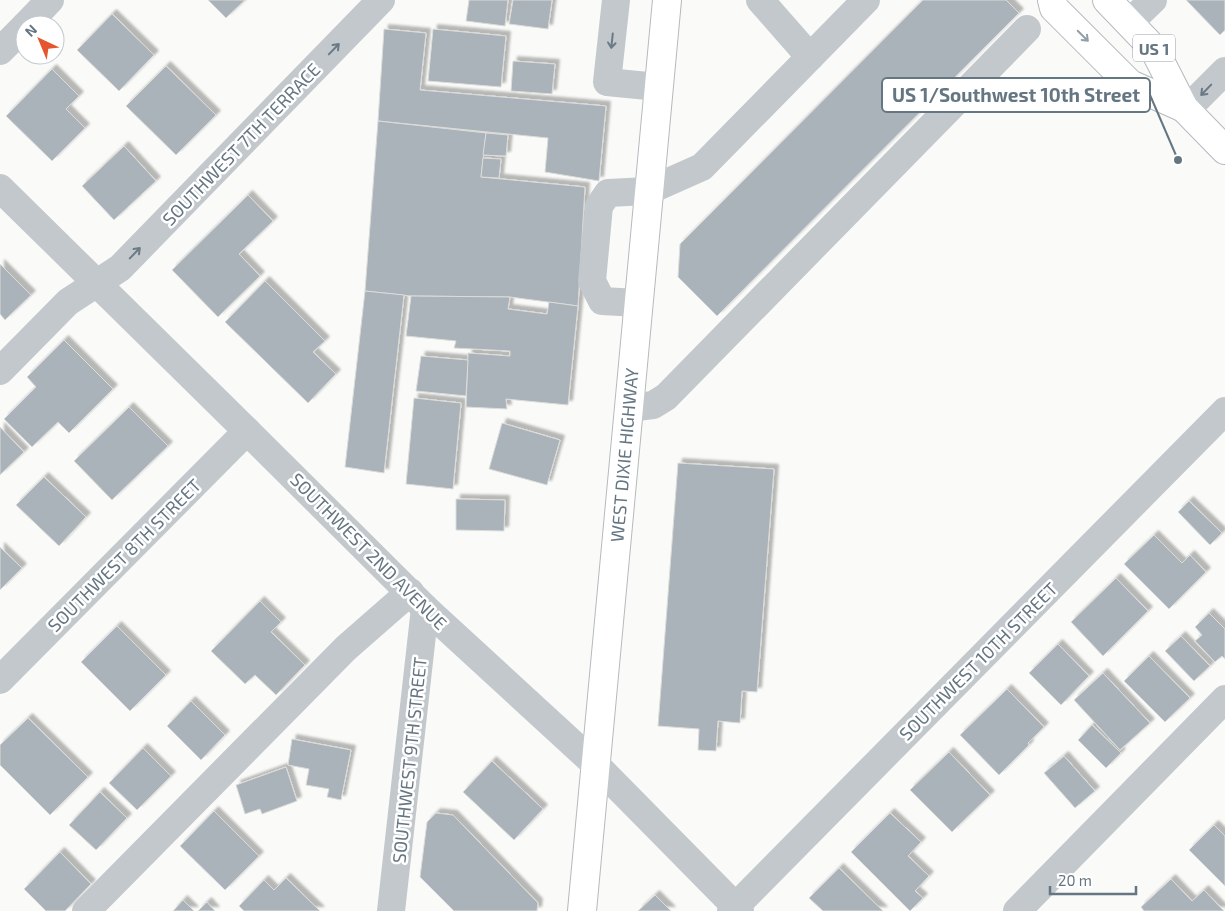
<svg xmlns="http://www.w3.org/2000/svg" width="1225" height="911" font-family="'Exo 2',sans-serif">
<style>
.building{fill:#aab3b9;stroke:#dcdcda;filter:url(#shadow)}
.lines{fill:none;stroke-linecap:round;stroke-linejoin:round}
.major-casing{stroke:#b5babe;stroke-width:30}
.minor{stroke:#c3c8cc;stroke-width:28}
.major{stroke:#fff;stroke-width:28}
.oneway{stroke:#939fa8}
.oneway2{stroke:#6a7a87}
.labels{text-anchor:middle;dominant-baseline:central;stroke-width:5;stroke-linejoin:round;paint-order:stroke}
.shield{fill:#fff;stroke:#939fa8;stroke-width:1}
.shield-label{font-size:16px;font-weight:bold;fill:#657683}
.street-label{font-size:18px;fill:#657683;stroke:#fff}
.leader{fill:none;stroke:#657683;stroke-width:2}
.callout-dot{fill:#657683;stroke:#fff;stroke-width:2}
.callout{fill:#fff;stroke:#657683;stroke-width:2}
.callout-label{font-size:19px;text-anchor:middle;font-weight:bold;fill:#657683}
</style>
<defs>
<filter id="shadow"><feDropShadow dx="4.5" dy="-4.5" stdDeviation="1" flood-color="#0004"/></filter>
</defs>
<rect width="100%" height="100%" fill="#fafaf8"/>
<!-- building -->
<g class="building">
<path d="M208,0H245L226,18Z"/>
<path d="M469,0H508L505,26L466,21Z"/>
<path d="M513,0H552L548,29L509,24Z"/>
<path d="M923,0H1006L1019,13L717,316L678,277L680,244Z"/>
<path d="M1186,0H1225V30L1220,35Z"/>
<path d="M112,14L154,55L119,91L77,50Z"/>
<path d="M384,29L426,33L420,90L606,106L599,181L545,172L548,138L378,121Z"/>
<path d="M433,29L506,36L501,87L428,81Z"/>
<path d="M513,61L555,64L552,94L511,91Z"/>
<path d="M166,66L216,115L176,155L126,106Z"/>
<path d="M52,69L79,96L66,109L85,128L52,161L6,116Z"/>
<path d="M378,121L486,133L481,177L585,187L578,306L510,297L411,296L365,291Z"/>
<path d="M486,133L508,135L506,156L483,155Z"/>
<path d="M124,146L156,181L114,220L82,186Z"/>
<path d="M483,158L501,159L499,178L481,177Z"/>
<path d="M248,195L273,221L239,254L260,276L218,317L172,270Z"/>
<path d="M0,264L31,295L5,320L0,314Z"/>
<path d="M265,281L325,341L313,352L336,374L308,403L225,322Z"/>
<path d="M365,291L404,295L384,473L345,467Z"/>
<path d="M411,296L510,297L508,309L547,314L549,302L578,306L568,405L506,399L507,409L466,407L468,353L510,356V351L454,348L456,341L406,336Z"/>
<path d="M64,340L113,389L69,433L58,422L32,447L4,419L36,387L27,377Z"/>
<path d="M421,356L468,360L466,396L416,391Z"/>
<path d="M414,398L461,403L453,489L406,484Z"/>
<path d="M129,407L168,446L112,500L74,461Z"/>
<path d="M502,423L560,440L547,485L489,469Z"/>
<path d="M0,427L24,452L0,475Z"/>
<path d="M678,463L774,469L757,692L742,691L740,723L718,721L716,751L698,750L699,729L658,726Z"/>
<path d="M44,477L86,517L59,546L16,505Z"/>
<path d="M456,499L505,500L504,531L456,530Z"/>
<path d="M1189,501L1222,533L1210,545L1178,512Z"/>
<path d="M1154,535L1182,563L1190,555L1206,572L1169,609L1124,564Z"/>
<path d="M0,547L22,568L0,590Z"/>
<path d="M1116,578L1148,611L1103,656L1071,622Z"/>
<path d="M260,601L281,622L271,632L305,665L276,695L255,675L245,684L211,651Z"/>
<path d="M1209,613L1225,629V659L1222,656L1215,662L1195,641L1202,635L1195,627Z"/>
<path d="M117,626L166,675L130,711L81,662Z"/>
<path d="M1181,636L1210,666L1194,681L1165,651Z"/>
<path d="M1058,644L1089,676L1061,705L1029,673Z"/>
<path d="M1149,656L1190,698L1165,722L1124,681Z"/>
<path d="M1103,673L1150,723L1120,750L1074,700Z"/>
<path d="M1007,689L1044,727L1028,743L1029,745L999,775L960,735Z"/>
<path d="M191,701L225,735L201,760L167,726Z"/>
<path d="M28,718L88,777L50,815L0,765V745Z"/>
<path d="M1092,725L1121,753L1106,768L1078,740Z"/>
<path d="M292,739L351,750L341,800L327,797L329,789L306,785L309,769L288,765Z"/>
<path d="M143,748L171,776L137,810L109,783Z"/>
<path d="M949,752L990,795L952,832L910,790Z"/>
<path d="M1064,756L1095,791L1075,808L1044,773Z"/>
<path d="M492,761L543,809L514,840L463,792Z"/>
<path d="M286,767L297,801L262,814L260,809L245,814L236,785Z"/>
<path d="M100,792L127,818L96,850L69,825Z"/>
<path d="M214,811L259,856L225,890L180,846Z"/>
<path d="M436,813L453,815L538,903L537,911H454L420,877L427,822Z"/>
<path d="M890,813L921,842L908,856L929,876L915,891L923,898L910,911L851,852Z"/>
<path d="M1214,825L1225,836V886L1189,850Z"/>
<path d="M60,852L91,884L65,911H46L24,889Z"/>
<path d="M839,868L883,911H823L809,898Z"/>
<path d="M286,878L320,911H244L239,906L264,880L274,890Z"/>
<path d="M1171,879L1192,901L1204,890L1224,911H1144L1141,907Z"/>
<path d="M655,895L671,911H638Z"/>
<path d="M183,900L194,911H173Z"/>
<path d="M207,902L215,911H198Z"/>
</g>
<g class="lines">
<!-- major casing -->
<g class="major-casing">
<g id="major">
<path d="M1052,0L1054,8L1130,84L1184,108"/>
<path d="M1107,0L1154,49L1184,108L1225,150"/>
<path d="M582,911L667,0"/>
</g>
</g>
<!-- minor -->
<g class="minor">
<path d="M616,0L607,82L658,87"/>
<path d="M760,0L810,57"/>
<path d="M1129,23L1153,0"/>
<path d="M26,25L50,0"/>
<path d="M0,51L25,26"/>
<path d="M1186,110L1225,71"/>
<path d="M0,188L247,431L425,608L596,765L740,911"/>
<path d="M638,303L602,301L592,281L599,206L608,193L648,191L702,167L866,0"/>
<path d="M0,371L68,302L120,268L381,0"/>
<path d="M629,408L653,405L666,397L1027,29"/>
<path d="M0,680L247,431"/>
<path d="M86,911L346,648L410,592"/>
<path d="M391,911L425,608"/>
<path d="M731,911L1225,411"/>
<path d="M1017,911L1225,699"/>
</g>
<!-- major -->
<use href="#major" class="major"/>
</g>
<!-- one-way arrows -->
<defs><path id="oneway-shaft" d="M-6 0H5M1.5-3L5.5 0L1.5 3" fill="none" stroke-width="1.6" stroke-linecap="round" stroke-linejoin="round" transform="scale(1.25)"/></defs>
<use class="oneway" href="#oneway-shaft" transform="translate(1083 36) rotate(45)"/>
<g class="oneway2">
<use href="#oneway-shaft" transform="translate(612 41) rotate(96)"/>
<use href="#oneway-shaft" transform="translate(334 49) rotate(-46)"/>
<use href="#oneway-shaft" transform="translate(1206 90) rotate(134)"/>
<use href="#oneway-shaft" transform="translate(135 253) rotate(-46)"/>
</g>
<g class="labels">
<!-- shield labels -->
<rect class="shield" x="1133" y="34.5" width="42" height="27" rx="4"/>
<g class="shield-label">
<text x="1154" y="48">US 1</text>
</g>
<!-- street labels -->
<g class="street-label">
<text transform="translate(241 144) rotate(-46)">SOUTHWEST 7TH TERRACE</text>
<text transform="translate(624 455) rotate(-85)">WEST DIXIE HIGHWAY</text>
<text transform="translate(369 551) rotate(45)">SOUTHWEST 2ND AVENUE</text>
<text transform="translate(124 555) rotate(-45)">SOUTHWEST 8TH STREET</text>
<text transform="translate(978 661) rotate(-45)">SOUTHWEST 10TH STREET</text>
<text transform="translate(409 760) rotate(-84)">SOUTHWEST 9TH STREET</text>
</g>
</g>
<!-- callouts -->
<path class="leader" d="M1178 160L1150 95"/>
<circle class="callout-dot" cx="1178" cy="160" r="5"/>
<rect class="callout" x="882" y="78" width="268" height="34" rx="5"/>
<g class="callout-label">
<text x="1016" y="102">US 1/Southwest 10th Street</text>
</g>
<!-- north arrow -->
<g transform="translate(40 40) rotate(316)"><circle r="24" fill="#ffffff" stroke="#c1c8cd"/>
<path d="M0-4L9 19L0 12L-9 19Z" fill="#e4572e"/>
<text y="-8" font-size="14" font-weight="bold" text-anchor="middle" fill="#657683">N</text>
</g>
<!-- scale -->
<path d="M1050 886v8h86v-8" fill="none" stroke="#657683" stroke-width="2.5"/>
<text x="1058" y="886" font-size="15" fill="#657683" stroke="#ffffff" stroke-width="4" paint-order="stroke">20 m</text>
</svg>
